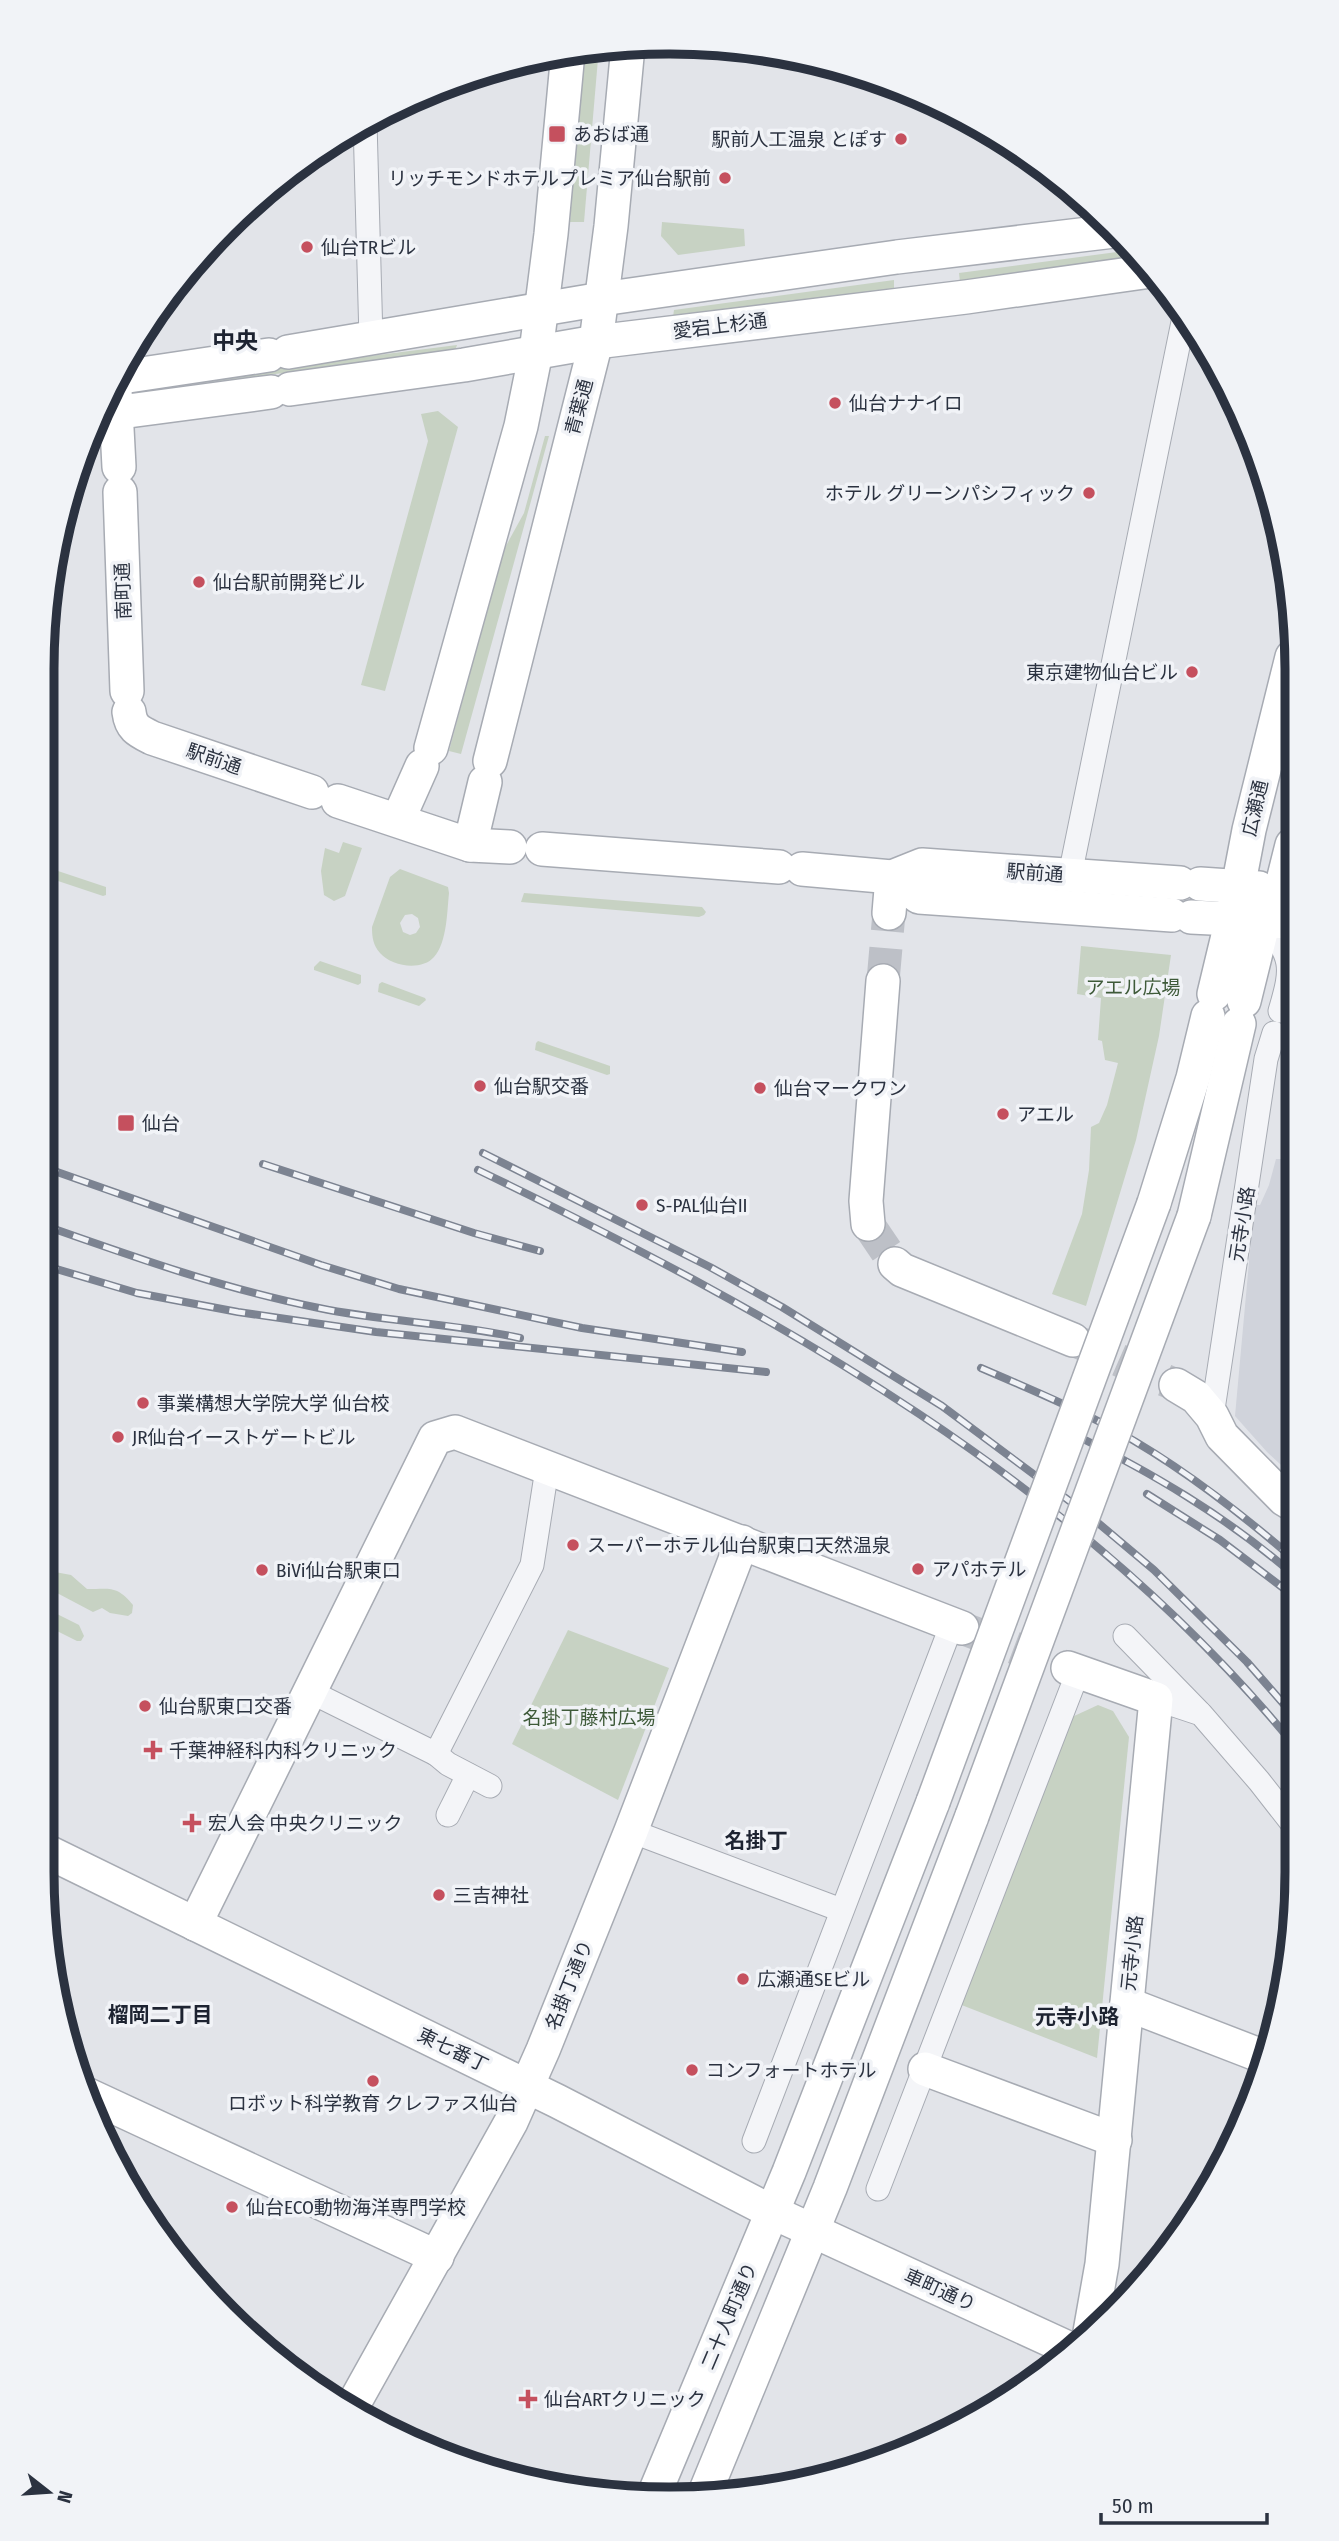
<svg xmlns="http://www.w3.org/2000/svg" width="1339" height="2541" font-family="'Fira Sans Condensed','Noto Sans JP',sans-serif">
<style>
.built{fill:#d0d3db}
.green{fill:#c7d2c3;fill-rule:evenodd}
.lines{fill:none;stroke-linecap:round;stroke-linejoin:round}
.secondary-tunnel{stroke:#bdc0c7;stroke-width:33;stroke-dasharray:33 17;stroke-linecap:butt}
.street-casing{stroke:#a7abb3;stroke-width:25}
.secondary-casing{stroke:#a7abb3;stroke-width:36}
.street{stroke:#f4f5f8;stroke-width:23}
.secondary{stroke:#fff;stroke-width:33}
.rail-casing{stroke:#7c8391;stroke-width:8}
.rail{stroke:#f1f3f7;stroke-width:5;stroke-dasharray:16;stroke-linecap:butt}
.secondary-bridge-casing{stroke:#a7abb3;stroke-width:36;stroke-linecap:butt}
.secondary-bridge{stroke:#fff;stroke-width:33}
.poi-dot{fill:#c5505e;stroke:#f1f3f7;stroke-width:2.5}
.labels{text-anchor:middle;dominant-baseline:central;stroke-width:7;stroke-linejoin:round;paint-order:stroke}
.poi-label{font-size:19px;fill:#2b3240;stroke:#f1f3f7;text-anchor:start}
.street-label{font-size:19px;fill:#2b3240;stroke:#f1f3f7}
.park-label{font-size:19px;fill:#3e5a39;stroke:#f1f3f7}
.neighbourhood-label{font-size:21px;font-weight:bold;fill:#1d2331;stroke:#f1f3f7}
.quarter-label{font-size:23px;font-weight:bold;fill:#1d2331;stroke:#f1f3f7}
.rim{fill:none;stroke:#2b3240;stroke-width:9}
</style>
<rect width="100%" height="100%" fill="#e2e4e9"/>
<!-- built -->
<path class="built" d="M1293,1117L1294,1477L1267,1452L1235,1416L1253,1218L1256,1205H1260L1269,1185L1276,1159H1281Z"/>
<!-- green -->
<g class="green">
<path d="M599,47L584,222H570L583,48Z"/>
<path d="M662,222L744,229L745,246L678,255L661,236Z"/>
<path d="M1132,250L1139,257L960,282L959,273Z"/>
<path d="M894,280V289L673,317L674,310Z"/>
<path d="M457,345L455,351L189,385V379Z"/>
<path d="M438,411L458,427L385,691L361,685L428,441L421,414Z"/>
<path d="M545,436H549L461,754L449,751L502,553L524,513Z"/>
<path d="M343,842L362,848L345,896L334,901L324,895L321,871L325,848L339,853Z"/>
<path d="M43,866L106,887V895L103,896L43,876Z"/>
<path d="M400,869L448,887L449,893C447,912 447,943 434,957C422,971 392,967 380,953C373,945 372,937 372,927L390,877ZM412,914L418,918L420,927L416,933L410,935L403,932L400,923L405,915Z"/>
<path d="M524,893L702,907L706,912L704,915L699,917L521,902Z"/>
<path d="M1081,946L1171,955L1159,1036L1136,1140L1086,1306L1052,1294L1082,1214L1089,1170L1091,1127L1099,1123L1107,1105L1118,1063L1105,1060L1102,1041L1098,1040L1101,998L1077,994Z"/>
<path d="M320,961L361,975V983L358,985L314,970V967Z"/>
<path d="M382,982L425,998L426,1000L419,1006L378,992L379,984Z"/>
<path d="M538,1041L610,1066V1074L607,1075L535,1050L536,1043Z"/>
<path d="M55,1572L71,1575L87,1589C110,1589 117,1585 133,1605L132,1613L128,1616L110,1613L102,1608L93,1612L57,1593L42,1592V1573Z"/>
<path d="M53,1612L79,1625L84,1636L81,1641H77L45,1625L47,1615Z"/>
<path d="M568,1630L669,1668L618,1800L512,1744Z"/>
<path d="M1098,1705L1113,1711L1129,1737L1097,2058L959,2004L1072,1717Z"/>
</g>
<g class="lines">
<!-- secondary-tunnel -->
<g class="secondary-tunnel">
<path d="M883,981L889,913"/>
<path d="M868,1224L895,1264"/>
<path d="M1073,1340L1176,1385"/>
<path d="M967,1630L1068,1668"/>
</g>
<!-- street casing -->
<g class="street-casing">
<g id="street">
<path d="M365,122L371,339"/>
<path d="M1070,875L1184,317"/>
<path d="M1264,920C1292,959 1294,964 1280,1011"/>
<path d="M1212,1416L1266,1059L1274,1033"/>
<path d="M1125,1636L1199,1712"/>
<path d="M309,1691L436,1754L448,1764L490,1786"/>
<path d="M1156,1699L1201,1714L1259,1781L1295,1827"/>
<path d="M436,1754L532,1565L547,1469"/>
<path d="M448,1815L468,1775"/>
<path d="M631,1831L841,1910"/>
<path d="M754,2141L952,1624"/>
<path d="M878,2189L1078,1672"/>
</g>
</g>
<!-- secondary casing -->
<g class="secondary-casing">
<g id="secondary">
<path d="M288,352L602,299L897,257L1114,231"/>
<path d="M115,378L269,355"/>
<path d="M290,389L464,365L596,342L966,297L1151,271"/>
<path d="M115,390L119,467"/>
<path d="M98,415L271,392"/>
<path d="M120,492L127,691"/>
<path d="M129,712C131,728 138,731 152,738L312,792"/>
<path d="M431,748L521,426L536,352L551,234L568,52"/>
<path d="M490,761L596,342L611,226L628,46"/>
<path d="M338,801L470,845L510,847"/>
<path d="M398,820L422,766"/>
<path d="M470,845L485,782"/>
<path d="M542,849L779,867"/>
<path d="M802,869L892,877L922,865L1180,883"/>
<path d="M892,877L919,897L1172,915"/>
<path d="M1200,884L1259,888"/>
<path d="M889,913L892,877"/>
<path d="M1191,917L1293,922"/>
<path d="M1214,994L1232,919L1249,830L1292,657"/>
<path d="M1244,1001L1264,920L1281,889L1292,845"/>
<path d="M1154,1203L1193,1078L1208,1016"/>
<path d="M1194,1216L1239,1024"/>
<path d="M868,1224L866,1201L883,981"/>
<path d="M895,1264L902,1270L1073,1340"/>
<path d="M1176,1385L1196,1397L1212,1416L1222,1436L1284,1499L1294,1505"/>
<path d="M1068,1668L1156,1699L1102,2264L1090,2332"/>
<path d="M42,1849L557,2101L772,2212L1068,2348"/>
<path d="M195,1924L435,1438L455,1432L962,1628"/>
<path d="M1127,2004L1267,2058"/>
<path d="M925,2069L1115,2140"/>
<path d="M86,2094L437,2257"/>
<path d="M352,2407L511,2122L543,2050L631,1831L742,1542"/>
<path d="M704,2495L830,2188L972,1816"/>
<path d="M653,2497L789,2172L933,1802"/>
</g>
</g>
<!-- street -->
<use href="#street" class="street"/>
<!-- secondary -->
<use href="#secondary" class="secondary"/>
<!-- rail casing -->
<g class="rail-casing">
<g id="rail">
<path d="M483,1153L710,1267L782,1307L942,1406L1091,1517L1154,1570L1247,1662L1295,1717"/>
<path d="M263,1164L474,1233L540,1251"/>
<path d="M43,1167L321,1265L399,1289L582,1328L742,1352"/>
<path d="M478,1170C780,1316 1079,1482 1295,1746"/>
<path d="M43,1225C134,1257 224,1289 319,1308C386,1322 454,1323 520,1338"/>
<path d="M43,1265L137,1293L238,1312L376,1332L766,1372"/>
<path d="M981,1368C1020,1385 1060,1401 1098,1421C1169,1457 1235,1508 1295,1560"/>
<path d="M1069,1432C1151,1472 1226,1516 1295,1576"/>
<path d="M1147,1494L1220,1540L1295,1597"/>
</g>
</g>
<!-- rail -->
<use href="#rail" class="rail"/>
<!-- secondary-bridge casing -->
<g class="secondary-bridge-casing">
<g id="secondary-bridge">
<path d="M933,1802L1154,1203"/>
<path d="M972,1816L1194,1216"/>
</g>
</g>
<!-- secondary-bridge -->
<use href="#secondary-bridge" class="secondary-bridge"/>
</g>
<!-- markers -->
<g class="poi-dot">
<rect x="548" y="125" width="18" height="18" rx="3.5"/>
<circle cx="901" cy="139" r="7"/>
<circle cx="725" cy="178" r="7"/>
<circle cx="307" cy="247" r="7"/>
<circle cx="835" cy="403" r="7"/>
<circle cx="1089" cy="493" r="7"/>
<circle cx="199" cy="582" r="7"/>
<circle cx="1192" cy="672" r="7"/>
<circle cx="480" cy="1086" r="7"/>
<circle cx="760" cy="1088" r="7"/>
<circle cx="1003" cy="1114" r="7"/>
<rect x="117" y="1114" width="18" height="18" rx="3.5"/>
<circle cx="642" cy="1205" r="7"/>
<circle cx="143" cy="1403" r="7"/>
<circle cx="118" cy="1437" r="7"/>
<circle cx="573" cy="1545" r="7"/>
<circle cx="918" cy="1569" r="7"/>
<circle cx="262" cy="1570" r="7"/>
<circle cx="145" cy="1706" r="7"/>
<path d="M149.5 1739.5h7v7h7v7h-7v7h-7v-7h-7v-7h7z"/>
<path d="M188.5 1812.5h7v7h7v7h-7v7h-7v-7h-7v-7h7z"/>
<circle cx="439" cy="1895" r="7"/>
<circle cx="743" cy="1979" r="7"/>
<circle cx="692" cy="2070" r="7"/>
<circle cx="373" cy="2081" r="7"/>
<circle cx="232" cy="2207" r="7"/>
<path d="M524.5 2388.5h7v7h7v7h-7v7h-7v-7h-7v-7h7z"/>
</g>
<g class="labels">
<!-- poi labels -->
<g class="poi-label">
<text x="573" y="134">あおば通</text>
<text x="887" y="139" text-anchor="end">駅前人工温泉 とぽす</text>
<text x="711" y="178" text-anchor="end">リッチモンドホテルプレミア仙台駅前</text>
<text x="321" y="247">仙台TRビル</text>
<text x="849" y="403">仙台ナナイロ</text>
<text x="1075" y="493" text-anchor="end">ホテル グリーンパシフィック</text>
<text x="213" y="582">仙台駅前開発ビル</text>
<text x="1178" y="672" text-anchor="end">東京建物仙台ビル</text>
<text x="494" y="1086">仙台駅交番</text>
<text x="774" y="1088">仙台マークワン</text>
<text x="1017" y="1114">アエル</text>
<text x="142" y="1123">仙台</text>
<text x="656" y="1205">S-PAL仙台II</text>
<text x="157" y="1403">事業構想大学院大学 仙台校</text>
<text x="132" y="1437">JR仙台イーストゲートビル</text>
<text x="587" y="1545">スーパーホテル仙台駅東口天然温泉</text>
<text x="932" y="1569">アパホテル</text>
<text x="276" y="1570">BiVi仙台駅東口</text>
<text x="159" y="1706">仙台駅東口交番</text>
<text x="169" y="1750">千葉神経科内科クリニック</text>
<text x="208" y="1823">宏人会 中央クリニック</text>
<text x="453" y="1895">三吉神社</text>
<text x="757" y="1979">広瀬通SEビル</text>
<text x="706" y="2070">コンフォートホテル</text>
<text x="373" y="2103" text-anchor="middle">ロボット科学教育 クレファス仙台</text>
<text x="246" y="2207">仙台ECO動物海洋専門学校</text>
<text x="544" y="2399">仙台ARTクリニック</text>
</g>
<!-- street labels -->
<g class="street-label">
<text transform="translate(720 326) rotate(-7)">愛宕上杉通</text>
<text transform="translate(579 407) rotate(-75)">青葉通</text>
<text transform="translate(123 591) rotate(-92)">南町通</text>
<text transform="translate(214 759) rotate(19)">駅前通</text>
<text transform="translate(1255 808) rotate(-77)">広瀬通</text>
<text transform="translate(1035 873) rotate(4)">駅前通</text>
<text transform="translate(1242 1224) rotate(-81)">元寺小路</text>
<text transform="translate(1132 1953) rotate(-84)">元寺小路</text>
<text transform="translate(569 1985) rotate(-68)">名掛丁通り</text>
<text transform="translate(453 2050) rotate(26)">東七番丁</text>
<text transform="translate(940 2290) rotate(24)">車町通り</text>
<text transform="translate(729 2316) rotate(-67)">二十人町通り</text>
</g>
<!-- park labels -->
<g class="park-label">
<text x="1133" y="987">アエル広場</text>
<text x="589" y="1717">名掛丁藤村広場</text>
</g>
<!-- neighbourhood labels -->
<g class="neighbourhood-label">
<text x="756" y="1841">名掛丁</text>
<text x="160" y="2015">榴岡二丁目</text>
<text x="1077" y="2017">元寺小路</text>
</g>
<!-- quarter labels -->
<g class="quarter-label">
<text x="235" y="341">中央</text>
</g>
</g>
<!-- crop -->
<path d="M0 0H1339V2541H0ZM669 54H670A615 615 0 0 1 1285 669V1872A615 615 0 0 1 670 2487H669A615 615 0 0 1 54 1872V669A615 615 0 0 1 669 54Z" fill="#f1f3f7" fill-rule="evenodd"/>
<path class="rim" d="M669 54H670A615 615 0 0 1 1285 669V1872A615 615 0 0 1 670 2487H669A615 615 0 0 1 54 1872V669A615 615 0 0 1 669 54Z"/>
<!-- north arrow -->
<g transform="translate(49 2492) rotate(107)" stroke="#f1f3f7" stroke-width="5" paint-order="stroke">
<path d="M0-5L12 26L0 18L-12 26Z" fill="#2b3240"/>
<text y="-10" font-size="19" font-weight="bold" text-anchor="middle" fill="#2b3240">N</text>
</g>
<!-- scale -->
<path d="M1101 2513v10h166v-10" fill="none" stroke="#2b3240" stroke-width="3.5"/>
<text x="1112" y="2513" font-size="21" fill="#2b3240" stroke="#f1f3f7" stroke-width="5" paint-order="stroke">50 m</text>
</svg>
